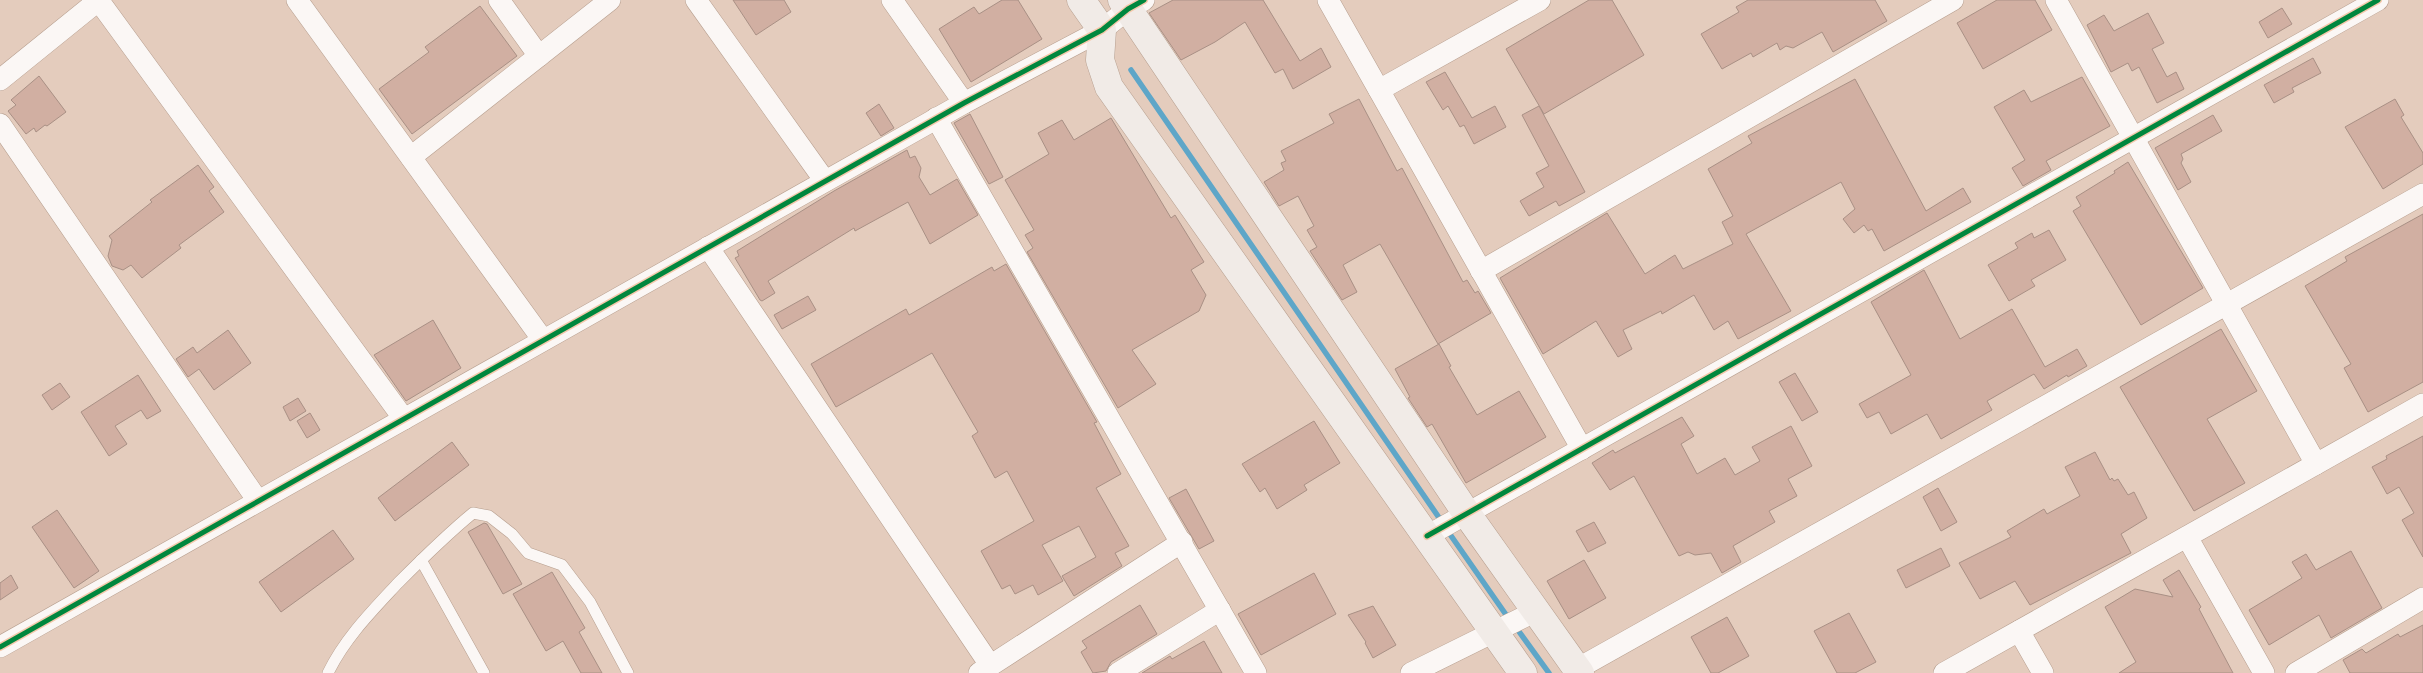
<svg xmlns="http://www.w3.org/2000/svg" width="2423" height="673" font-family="'Roboto Serif',serif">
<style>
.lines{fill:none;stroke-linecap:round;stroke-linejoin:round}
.stream{stroke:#5ea6c8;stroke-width:5.5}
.building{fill:#d1afa2;stroke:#a99085}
.lane-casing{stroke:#b69e8e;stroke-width:12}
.street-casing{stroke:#b69e8e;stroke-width:22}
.secondary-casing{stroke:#b69e8e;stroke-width:29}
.lane{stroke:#fbf7f5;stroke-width:11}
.street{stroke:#fbf7f5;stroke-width:21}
.secondary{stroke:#f1ebe7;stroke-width:28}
.cycleway-casing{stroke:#f5c9ac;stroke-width:8}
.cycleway{stroke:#00873e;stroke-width:5}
</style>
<rect width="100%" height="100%" fill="#e4ccbd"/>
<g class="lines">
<!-- stream -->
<g class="stream">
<path d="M1131,70L1442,522"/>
<path d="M1447,530L1509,619"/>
<path d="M1515,626L1549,673"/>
</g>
</g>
<!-- building -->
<g class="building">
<path d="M733,0H784L791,12L756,35Z"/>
<path d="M1002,0H1018L1042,39L971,82L939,29L974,7L979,14Z"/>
<path d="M1173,0H1263L1300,61L1321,48L1331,67L1293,89L1283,69L1275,73L1245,22L1215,42L1181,60L1149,13Z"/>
<path d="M1589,0H1612L1644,55L1544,114L1506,49Z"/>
<path d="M1748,0H1875L1887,21L1833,52L1822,32L1793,48L1786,46L1780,50L1777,43L1753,57L1751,53L1722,69L1701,34L1739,12L1736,7Z"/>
<path d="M1997,0H2035L2052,30L1983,69L1957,23Z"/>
<path d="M480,6L517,56L412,134L379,89L429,52L425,47Z"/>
<path d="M2282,8L2292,24L2268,38L2259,22Z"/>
<path d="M2148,13L2164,43L2152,49L2167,77L2176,72L2184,89L2157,103L2139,67L2132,71L2128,63L2111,72L2087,25L2104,15L2114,31Z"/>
<path d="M2313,58L2321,73L2292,88L2294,92L2274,103L2264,85Z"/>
<path d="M1445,72L1472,118L1495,106L1506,127L1474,144L1464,125L1460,127L1448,106L1443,110L1426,82Z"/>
<path d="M39,76L66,112L47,126L45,125L36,132L34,128L26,134L8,111L16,105L11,100Z"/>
<path d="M2082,77L2110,126L2046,161L2051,170L2023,186L2012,168L2025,160L1994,107L2024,90L2031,102Z"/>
<path d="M1855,79L1926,211L1963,188L1971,202L1884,251L1872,229L1868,231L1864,225L1854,233L1843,219L1855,209L1841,182L1746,234L1791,311L1738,339L1728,321L1714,330L1694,295L1662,314L1661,311L1623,330L1632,349L1618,357L1596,321L1543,354L1500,278L1607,213L1645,274L1675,255L1683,269L1733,244L1722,222L1733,216L1708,169L1752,143L1748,136Z"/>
<path d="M1359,99L1397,171L1402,168L1463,282L1467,280L1475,293L1478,291L1491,313L1438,344L1380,244L1343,265L1357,292L1342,300L1310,251L1317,247L1307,230L1314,226L1298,196L1279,206L1264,182L1284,170L1281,163L1286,161L1281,151L1334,123L1329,114Z"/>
<path d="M2395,99L2404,115L2401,117L2423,153V164L2383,189L2345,127Z"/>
<path d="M879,104L894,128L881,136L866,113Z"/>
<path d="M1539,106L1585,192L1559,206L1556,201L1529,216L1520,201L1544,187L1536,173L1549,166L1522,115Z"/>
<path d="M970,114L1003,177L989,184L954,123Z"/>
<path d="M2213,115L2222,131L2181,154L2183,159L2181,163L2191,182L2178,190L2155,148Z"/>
<path d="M1111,118L1171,218L1175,215L1204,262L1191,270L1206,295L1199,311L1132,350L1156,384L1118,408L1027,252L1033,248L1025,235L1034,230L1005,180L1049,154L1038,133L1062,120L1074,140Z"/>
<path d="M907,150L910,158L915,156L921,168L919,177L930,195L957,179L978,215L930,244L908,202L855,231L854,228L768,281L775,293L762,301L760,300L735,258L739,256L737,251L834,191Z"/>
<path d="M2128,162L2203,288L2141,325L2073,211L2081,206L2076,197L2115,173L2114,171Z"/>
<path d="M198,165L214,187L209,191L224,212L179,245L181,248L142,278L131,265L123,270L112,266L108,256L112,240L109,236L152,202L150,200Z"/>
<path d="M2423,214V382L2368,412L2344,368L2351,364L2305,286L2347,261L2345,257Z"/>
<path d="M2049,230L2066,260L2031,280L2035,286L2009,301L1988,265L2018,248L2015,243L2032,233L2034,238Z"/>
<path d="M1006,264L1097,422L1094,423L1121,474L1096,488L1129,546L1115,553L1122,566L1074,596L1062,576L1096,557L1079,526L1042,545L1063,581L1038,595L1033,585L1015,594L1010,585L1002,589L981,551L1034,521L1007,471L995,478L972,436L978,432L932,353L836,407L811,364L906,309L909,315L992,267L994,271Z"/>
<path d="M1924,270L1960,339L2012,309L2045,367L2077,349L2087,366L2068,377L2067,375L2044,389L2034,374L1987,401L1992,410L1941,439L1927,414L1891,434L1879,412L1867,418L1859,404L1911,375L1871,302Z"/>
<path d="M808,296L816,310L782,329L774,315Z"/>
<path d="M433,320L461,368L406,401L374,355Z"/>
<path d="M2221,329L2257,391L2207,419L2245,483L2194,511L2120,387Z"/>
<path d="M228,330L251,363L214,390L199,369L188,377L176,359L193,347L197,353Z"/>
<path d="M1439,344L1451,366L1449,367L1477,415L1519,391L1546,437L1466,483L1432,424L1427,427L1408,398L1410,397L1395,369Z"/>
<path d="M1795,373L1818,412L1802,421L1779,382Z"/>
<path d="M138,375L161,411L147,419L141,410L115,426L127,444L109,456L81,412Z"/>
<path d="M60,383L70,397L52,410L42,395Z"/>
<path d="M298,398L306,411L290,421L283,407Z"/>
<path d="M310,413L320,430L307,438L297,421Z"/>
<path d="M1682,417L1694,436L1681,444L1697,474L1725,458L1735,475L1760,461L1752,447L1791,426L1812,466L1788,479L1797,496L1769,511L1775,522L1733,546L1741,562L1722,573L1711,553L1695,555L1688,552L1679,556L1634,476L1610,490L1592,463L1613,450L1615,453Z"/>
<path d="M1314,421L1340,463L1304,485L1307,490L1277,509L1265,488L1260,492L1242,464Z"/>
<path d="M2423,436V557L2402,520L2414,513L2399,487L2387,494L2372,467L2387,459L2386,456Z"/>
<path d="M452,442L469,465L395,521L378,498Z"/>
<path d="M2095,452L2110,480L2112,478L2114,481L2118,479L2128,495L2134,492L2147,518L2121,534L2131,553L2030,605L2015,581L1980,599L1959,563L2011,537L2007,531L2044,509L2047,514L2080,496L2065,467Z"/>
<path d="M1938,488L1957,522L1941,531L1923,497Z"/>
<path d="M1186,489L1214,541L1199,549L1169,498Z"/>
<path d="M57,510L99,571L74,588L32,527Z"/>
<path d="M1594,522L1606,543L1588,552L1576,531Z"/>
<path d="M484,523L487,524L522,584L503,594L468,532Z"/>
<path d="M333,530L354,559L281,612L259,582Z"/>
<path d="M1941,548L1950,566L1906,588L1897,570Z"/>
<path d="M2351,551L2382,608L2331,638L2319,615L2269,645L2249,610L2302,578L2292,562L2306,554L2316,570Z"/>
<path d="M1584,560L1606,598L1569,619L1547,581Z"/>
<path d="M2179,570L2201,607L2199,609L2233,673H2119L2136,662L2105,607L2135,589L2173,597L2163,580Z"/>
<path d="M552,572L585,628L579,632L602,673H581L563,641L546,651L513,594Z"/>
<path d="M1314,573L1336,614L1261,655L1238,614Z"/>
<path d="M11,575L18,588L0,600V583Z"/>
<path d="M1140,605L1157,634L1111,662L1106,671L1093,673L1081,652L1087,648L1082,641Z"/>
<path d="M1373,606L1396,645L1373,658L1365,643L1366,642L1348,615Z"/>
<path d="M1849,613L1876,662L1855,673H1837L1814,631Z"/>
<path d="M1727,617L1749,656L1718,673H1711L1691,637Z"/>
<path d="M2423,625V673H2350L2343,660L2362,649L2366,653L2398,634L2400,637Z"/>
<path d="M1204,641L1222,673H1142L1170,656L1172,659Z"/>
</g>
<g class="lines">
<!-- lane casing -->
<g class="lane-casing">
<g id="lane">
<path d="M421,560L484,673"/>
<path d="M328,673C345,638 372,611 398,583C423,558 446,535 473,513L489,516L512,534L528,553L562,565L590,602L628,673"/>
</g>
</g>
<!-- street casing -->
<g class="street-casing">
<g id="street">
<path d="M297,0L543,340"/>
<path d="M499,0L539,56"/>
<path d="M696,0L825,181"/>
<path d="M892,0L964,103"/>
<path d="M1328,0L1582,449"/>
<path d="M2056,0L2316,464"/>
<path d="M99,1L404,419"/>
<path d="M0,80L99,0"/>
<path d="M1379,90L1540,0"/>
<path d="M936,118L1256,673"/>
<path d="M0,124L258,501"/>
<path d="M411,157L610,0"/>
<path d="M708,247L990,665"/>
<path d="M1481,271L1953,0"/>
<path d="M1427,536L2378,0"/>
<path d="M2187,537L2264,673"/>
<path d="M2019,631L2043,673"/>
<path d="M0,647L964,103L1102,30L1128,9L1144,0"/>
<path d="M1577,669L2423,194"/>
<path d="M979,673L1182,542"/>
<path d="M1118,673L1220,610"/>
<path d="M1411,673L1536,611"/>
<path d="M1944,673L2423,404"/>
<path d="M2296,673L2423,598"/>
</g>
</g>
<!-- secondary casing -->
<g class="secondary-casing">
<g id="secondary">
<path d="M1081,0L1102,30L1100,60L1109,87L1523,673"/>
<path d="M1122,0L1467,514L1580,673"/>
</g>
</g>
<!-- lane -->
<use href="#lane" class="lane"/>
<!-- street -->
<use href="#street" class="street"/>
<!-- secondary -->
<use href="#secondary" class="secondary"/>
<!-- cycleway casing -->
<g class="cycleway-casing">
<g id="cycleway">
<path d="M1427,536L2378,0"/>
<path d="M0,647L964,103L1102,30L1128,9L1144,0"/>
</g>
</g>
<!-- cycleway -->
<use href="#cycleway" class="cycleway"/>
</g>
</svg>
